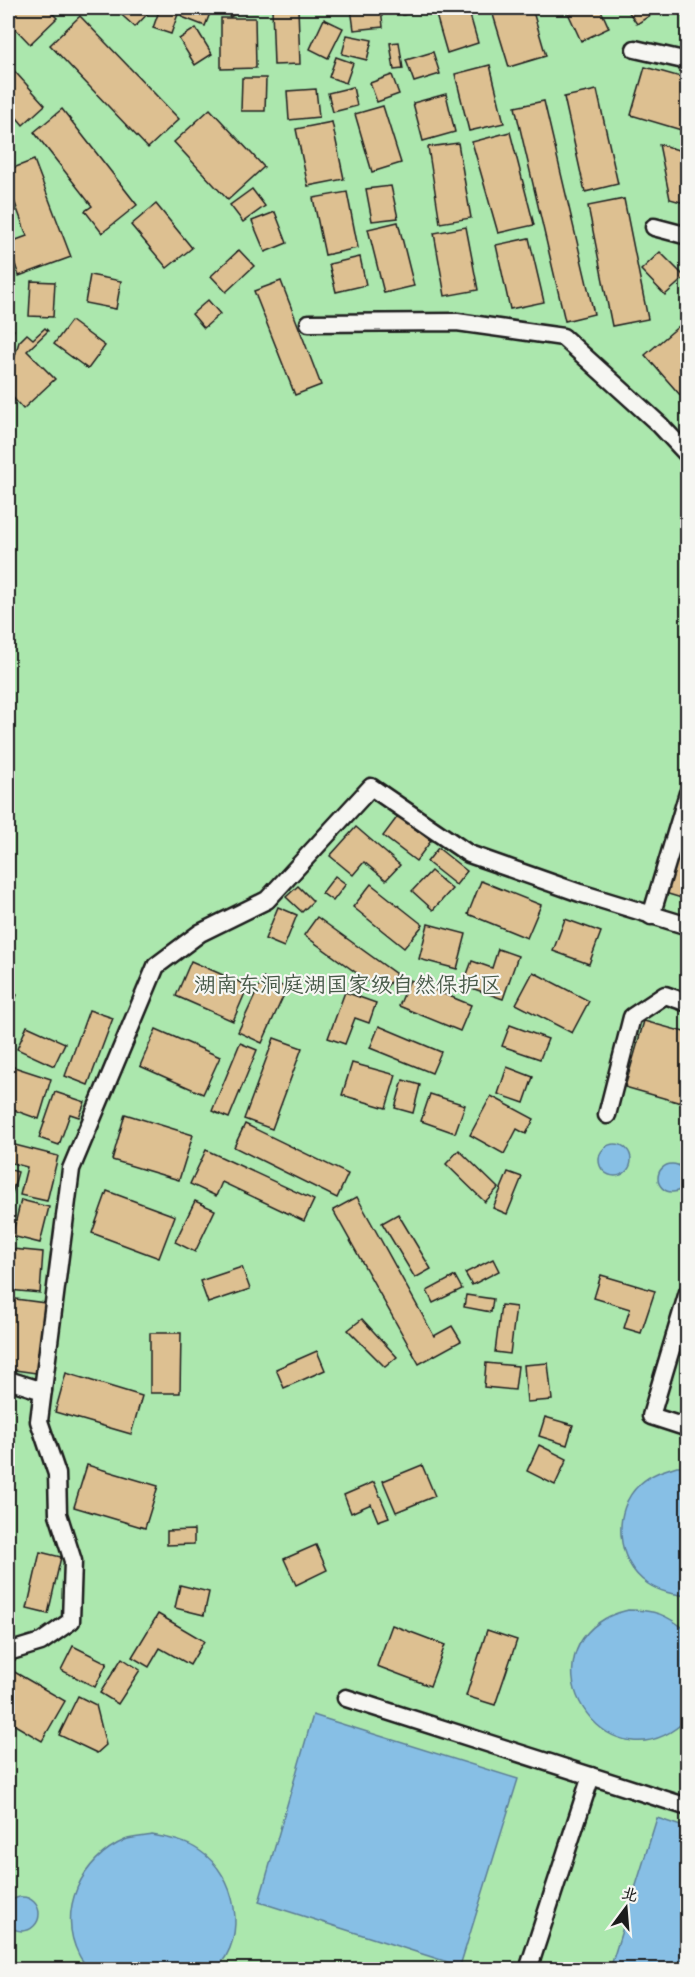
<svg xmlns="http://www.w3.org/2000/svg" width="695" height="1977" font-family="'Gochi Hand','LXGW WenKai TC',sans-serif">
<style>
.green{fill:#abe7ad;stroke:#648264;stroke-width:1.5}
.water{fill:#87bfe5;stroke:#5c7e95;stroke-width:1.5}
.building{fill:#ddc091;stroke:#1c1c1c;stroke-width:1.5}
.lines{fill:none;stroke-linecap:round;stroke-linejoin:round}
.minor-casing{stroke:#1c1c1c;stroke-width:21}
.minor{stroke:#f6f6f2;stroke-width:16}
.labels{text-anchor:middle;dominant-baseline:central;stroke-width:4.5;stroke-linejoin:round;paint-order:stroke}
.park-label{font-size:22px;fill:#475948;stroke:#f6f6f2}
</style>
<rect width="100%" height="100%" fill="#f6f6f2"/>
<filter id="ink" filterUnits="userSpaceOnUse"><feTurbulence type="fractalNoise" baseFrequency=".0167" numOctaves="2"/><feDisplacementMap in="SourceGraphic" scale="12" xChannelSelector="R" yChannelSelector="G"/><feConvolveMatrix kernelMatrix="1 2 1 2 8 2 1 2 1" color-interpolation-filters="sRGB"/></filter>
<g filter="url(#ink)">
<!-- green -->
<path class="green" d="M8,8H687V1969L8,1970Z"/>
<!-- water -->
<g class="water">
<circle cx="615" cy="1160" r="16"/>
<circle cx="672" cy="1178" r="14"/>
<path d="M677,1466H687V1596C673,1594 660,1592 648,1584C616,1563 611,1510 640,1484C651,1474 664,1470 677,1466Z"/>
<path d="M628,1610C655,1610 666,1614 687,1631V1719C612,1792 523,1666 606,1618C612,1614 621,1612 628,1610Z"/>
<path d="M313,1715L518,1779L460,1966L259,1902Z"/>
<path d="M657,1818L687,1828V1969H610Z"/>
<path d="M152,1835C169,1838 186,1841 200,1851C236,1875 249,1937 216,1969H90C86,1965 81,1960 79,1955C56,1911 82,1858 125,1840C133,1837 144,1837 152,1835Z"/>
<circle cx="22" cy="1914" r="17"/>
</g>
<!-- building -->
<g class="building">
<path d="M19,8H47L57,18L30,44L8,21V18Z"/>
<path d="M114,8H153L135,27Z"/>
<path d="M160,8L178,14L171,34L153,28Z"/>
<path d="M186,8H212L205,26L182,17Z"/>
<path d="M224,8H246L230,17Z"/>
<path d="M272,8H298L300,64L274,65Z"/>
<path d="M351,8H381L383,27L354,30Z"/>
<path d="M400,8H429L403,15Z"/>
<path d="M434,8H468L478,43L447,53Z"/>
<path d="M491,8H532L546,56L509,67Z"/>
<path d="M580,8H600L609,28L581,41L568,13Z"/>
<path d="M626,8H659L660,9L637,24Z"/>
<path d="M80,16L179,119L148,148L50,45Z"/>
<path d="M221,18H255L256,68L221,69Z"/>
<path d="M324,19L343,28L328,58L310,49Z"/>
<path d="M196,28L212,54L195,65L179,39Z"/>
<path d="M347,35L372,40L367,60L342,54Z"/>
<path d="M399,42L403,69L394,70L390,43Z"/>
<path d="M433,52L440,74L414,82L406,60Z"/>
<path d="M336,57L353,63L346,83L329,77Z"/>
<path d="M8,64L45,105L23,125L8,107Z"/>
<path d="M490,65L504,123L469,131L455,74Z"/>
<path d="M645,67L688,79V132L631,115Z"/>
<path d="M392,75L399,94L377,102L370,83Z"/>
<path d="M242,78H266L265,111H241Z"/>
<path d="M353,87L357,106L333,112L328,93Z"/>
<path d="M316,89L319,117L289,120L287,91Z"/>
<path d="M597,90L618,184L585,192L564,97Z"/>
<path d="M446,94L455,132L423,141L413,103Z"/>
<path d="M544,101L594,314L565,321L515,107Z"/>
<path d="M383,106L401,163L372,172L355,114Z"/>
<path d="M62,109L137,205L102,233L85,211L92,206L34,132Z"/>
<path d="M210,109L264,167L228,200L174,142Z"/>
<path d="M332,122L344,179L308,186L296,129Z"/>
<path d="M510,132L534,225L498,233L472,142Z"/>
<path d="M458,143L471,218L440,223L428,147Z"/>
<path d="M659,144L688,153V204L670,199Z"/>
<path d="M34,160L71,257L19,276L8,243L27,236L8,184V170Z"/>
<path d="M391,186L398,218L372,221L366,189Z"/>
<path d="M252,189L265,206L243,222L230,205Z"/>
<path d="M347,192L358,248L325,255L313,198Z"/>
<path d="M624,199L648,319L612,326L588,206Z"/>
<path d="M156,204L192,248L167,268L131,225Z"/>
<path d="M275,212L287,243L265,252L252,221Z"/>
<path d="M398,222L414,286L384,293L368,229Z"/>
<path d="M466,227L478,290L445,296L434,233Z"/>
<path d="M529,238L544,302L510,309L496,245Z"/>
<path d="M239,250L254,266L226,292L211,276Z"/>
<path d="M660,252L685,277L665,295L641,270Z"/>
<path d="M360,257L366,285L336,292L329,264Z"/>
<path d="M90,275L121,281L116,309L85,303Z"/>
<path d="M31,281L55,282L53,317L29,316Z"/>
<path d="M281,281L321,385L295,395L254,291Z"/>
<path d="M208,300L220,314L204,328L192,314Z"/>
<path d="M71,321L105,346L88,369L54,344Z"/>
<path d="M679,326L688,335V404L645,355Z"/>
<path d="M8,327L14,330L8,341Z"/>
<path d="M45,328L48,331L27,351L55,379L23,409L8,392V379L19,342L27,334L33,339Z"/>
<path d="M398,816L431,841L416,861L383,836Z"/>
<path d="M356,827L400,865L386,880L364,862L353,875L330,856Z"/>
<path d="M438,848L467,871L456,885L427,862Z"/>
<path d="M679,851L688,854V900L665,893Z"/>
<path d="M431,871L452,889L433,910L412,891Z"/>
<path d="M335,876L346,884L333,901L322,893Z"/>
<path d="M481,881L541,905L527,938L468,914Z"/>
<path d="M371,884L423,925L404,948L353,907Z"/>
<path d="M298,886L313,901L302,912L286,897Z"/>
<path d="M278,907L297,915L284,947L265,939Z"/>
<path d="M317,917L396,974L383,992L304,935Z"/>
<path d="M565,919L601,932L589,964L553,951Z"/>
<path d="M428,924L466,934L457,969L419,959Z"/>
<path d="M498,949L518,956L503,999L463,985L472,961L492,968Z"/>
<path d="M191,961L248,986L233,1021L176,996Z"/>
<path d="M533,972L589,1001L572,1033L516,1004Z"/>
<path d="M263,978L287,988L262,1043L238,1032Z"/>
<path d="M410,980L471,1005L460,1031L399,1006Z"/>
<path d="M8,990L17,995L8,1014Z"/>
<path d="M345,992L376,1003L369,1023L355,1018L345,1044L328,1038Z"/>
<path d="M89,1010L113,1018L88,1085L65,1076Z"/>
<path d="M644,1021L688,1033V1105L625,1087Z"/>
<path d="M510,1025L548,1039L540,1059L502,1046Z"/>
<path d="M27,1026L65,1043L54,1066L17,1049Z"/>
<path d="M379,1026L441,1052L432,1073L370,1048Z"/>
<path d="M8,1028L12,1030L8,1043Z"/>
<path d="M156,1029L220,1057L203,1094L140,1066Z"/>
<path d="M274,1038L302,1048L272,1129L244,1119Z"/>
<path d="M240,1043L257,1050L229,1118L212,1111Z"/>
<path d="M352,1063L396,1075L386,1108L342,1095Z"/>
<path d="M8,1065L51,1079L39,1119L8,1108Z"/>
<path d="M507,1067L533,1077L524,1103L498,1094Z"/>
<path d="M403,1080L420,1085L413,1113L395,1108Z"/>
<path d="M55,1092L85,1102L79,1117L70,1114L59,1145L39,1138Z"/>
<path d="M430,1094L465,1105L455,1133L421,1121Z"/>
<path d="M491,1096L534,1119L526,1134L517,1129L504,1154L470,1135Z"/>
<path d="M125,1114L193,1135L179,1180L112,1160Z"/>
<path d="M245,1124L348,1174L337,1198L234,1147Z"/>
<path d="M11,1144L58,1156L47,1201L20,1195L27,1167L8,1162Z"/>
<path d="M206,1150L314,1200L304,1221L222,1182L216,1196L190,1184Z"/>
<path d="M459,1150L498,1188L485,1202L446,1164Z"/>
<path d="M8,1169L18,1172L11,1197L8,1196Z"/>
<path d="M508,1172L522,1177L507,1214L493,1208Z"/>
<path d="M107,1191L175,1216L159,1258L92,1233Z"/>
<path d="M357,1197L434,1336L452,1326L461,1341L419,1364L333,1210Z"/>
<path d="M21,1200L49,1207L40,1243L12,1236Z"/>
<path d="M195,1201L215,1210L195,1252L175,1242Z"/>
<path d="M8,1206L13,1207L8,1228Z"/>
<path d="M398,1214L431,1269L415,1278L382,1223Z"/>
<path d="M12,1249L43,1252L40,1293L9,1290Z"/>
<path d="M493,1259L499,1271L472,1285L465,1273Z"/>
<path d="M242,1267L250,1289L208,1303L200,1281Z"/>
<path d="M601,1275L655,1291L641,1333L624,1328L630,1309L594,1298Z"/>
<path d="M455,1276L462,1289L433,1303L427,1291Z"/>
<path d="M466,1295L493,1299L491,1312L464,1307Z"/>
<path d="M8,1298L45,1303L36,1373L8,1369Z"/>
<path d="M501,1305L516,1307L510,1354L495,1352Z"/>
<path d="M362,1319L397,1357L385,1367L348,1330Z"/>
<path d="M150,1333H181L180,1393H150Z"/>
<path d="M317,1351L325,1370L284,1388L276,1369Z"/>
<path d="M486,1363L518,1366L515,1390L484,1387Z"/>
<path d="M548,1363L552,1400L527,1402L524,1365Z"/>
<path d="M66,1373L142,1396L131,1434L55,1412Z"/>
<path d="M545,1417L573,1425L567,1445L539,1436Z"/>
<path d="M539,1445L567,1459L555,1485L527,1471Z"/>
<path d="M87,1465L158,1486L145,1528L74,1507Z"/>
<path d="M422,1465L435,1496L396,1512L383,1481Z"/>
<path d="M374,1482L389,1517L378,1521L371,1504L351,1513L344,1495Z"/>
<path d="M194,1530V1544L167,1545V1531Z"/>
<path d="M316,1545L327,1570L296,1585L284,1559Z"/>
<path d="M40,1552L61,1557L48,1614L27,1609Z"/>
<path d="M180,1585L209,1592L204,1615L175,1608Z"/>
<path d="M158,1614L204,1641L190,1665L160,1648L149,1667L132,1657Z"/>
<path d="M392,1625L445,1645L430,1686L377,1666Z"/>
<path d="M487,1630L517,1640L495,1705L466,1696Z"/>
<path d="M73,1646L107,1663L95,1687L61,1670Z"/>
<path d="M122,1658L140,1670L118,1704L100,1693Z"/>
<path d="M11,1670L65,1701L42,1741L8,1721V1676Z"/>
<path d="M78,1696L96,1705L106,1745L97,1753L59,1735Z"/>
</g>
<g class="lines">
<!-- minor casing -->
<g class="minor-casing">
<g id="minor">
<path d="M635,49L688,61"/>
<path d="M654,227L688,236"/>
<path d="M309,323L457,322L563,337L660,425L688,455"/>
<path d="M651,916L688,793"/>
<path d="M607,1115L632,1017L665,995L688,1003"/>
<path d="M688,1292L651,1416L688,1428"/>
<path d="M8,1380L43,1391"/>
<path d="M8,1652L41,1642L71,1621L73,1561L58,1514L57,1474L39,1421L71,1169L156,966L200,933L267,900L371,787L469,854L580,893L688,926"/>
<path d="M346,1698L688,1807"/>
<path d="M528,1970L591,1776"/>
</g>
</g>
<!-- minor -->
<use href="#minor" class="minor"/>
</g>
</g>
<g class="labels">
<!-- park labels -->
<g class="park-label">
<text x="348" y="988">湖南东洞庭湖国家级自然保护区</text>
</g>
</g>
<!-- margin -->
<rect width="695" height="1977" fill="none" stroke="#f6f6f2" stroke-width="30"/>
<rect x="15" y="15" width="665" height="1947" fill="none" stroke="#1c1c1c" stroke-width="2" filter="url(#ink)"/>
<!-- north arrow -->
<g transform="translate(626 1908) rotate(16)" stroke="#f6f6f2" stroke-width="4.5" paint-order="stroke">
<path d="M0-4.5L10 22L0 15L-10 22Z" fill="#1c1c1c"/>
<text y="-9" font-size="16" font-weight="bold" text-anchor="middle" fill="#1c1c1c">北</text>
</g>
</svg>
